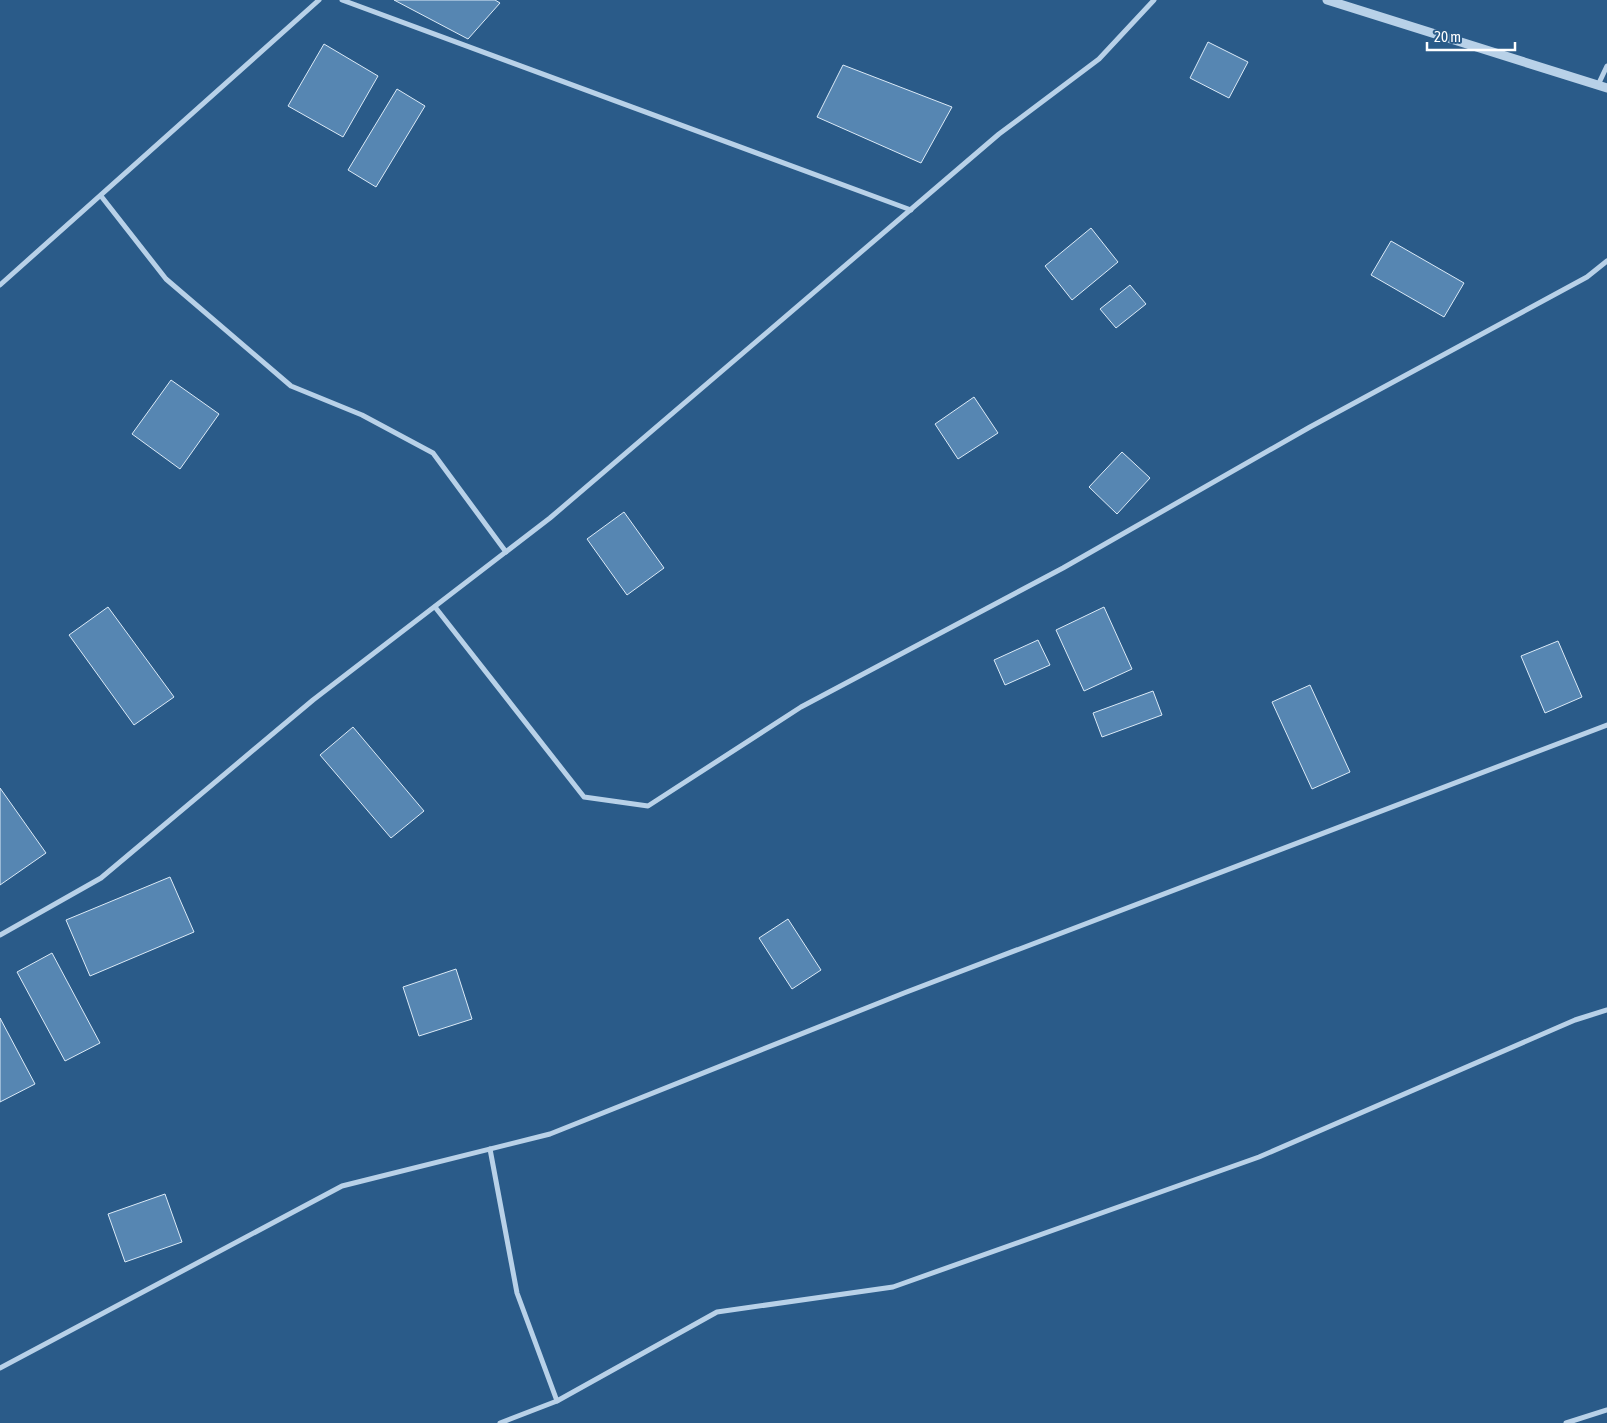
<svg xmlns="http://www.w3.org/2000/svg" width="1607" height="1423" font-family="'Asap Condensed',sans-serif">
<style>
.building{fill:#5686b2;stroke:#dbeaf7}
.lines{fill:none;stroke-linecap:round;stroke-linejoin:round}
.minor{stroke:#b8d1e8;stroke-width:5}
.tertiary{stroke:#b8d1e8;stroke-width:9}
</style>
<rect width="100%" height="100%" fill="#2a5b89"/>
<!-- building -->
<g class="building">
<path d="M394,0H495L500,3L468,39Z"/>
<path d="M1208,42L1248,62L1229,98L1190,78Z"/>
<path d="M324,44L378,76L343,137L288,106Z"/>
<path d="M843,65L952,107L921,163L817,117Z"/>
<path d="M397,89L425,106L376,187L348,170Z"/>
<path d="M1091,228L1118,262L1072,300L1045,266Z"/>
<path d="M1391,241L1464,283L1444,317L1371,275Z"/>
<path d="M1130,285L1146,304L1116,328L1100,309Z"/>
<path d="M171,380L219,414L180,469L132,434Z"/>
<path d="M974,397L998,433L958,459L935,424Z"/>
<path d="M1122,452L1150,478L1117,514L1089,487Z"/>
<path d="M624,512L664,568L627,595L587,539Z"/>
<path d="M108,607L174,697L134,725L69,635Z"/>
<path d="M1104,607L1132,669L1084,691L1056,630Z"/>
<path d="M1038,640L1050,665L1005,685L994,660Z"/>
<path d="M1558,641L1582,697L1545,713L1521,656Z"/>
<path d="M1310,685L1350,772L1312,789L1272,702Z"/>
<path d="M1153,691L1162,715L1102,737L1093,713Z"/>
<path d="M353,727L424,811L391,838L320,755Z"/>
<path d="M0,788L46,853L0,885Z"/>
<path d="M170,877L194,932L90,976L66,920Z"/>
<path d="M788,919L821,970L792,989L759,938Z"/>
<path d="M52,953L100,1043L65,1061L17,972Z"/>
<path d="M456,969L472,1019L419,1036L403,987Z"/>
<path d="M0,1018L35,1084L0,1102Z"/>
<path d="M165,1194L182,1242L125,1262L108,1214Z"/>
</g>
<g class="lines">
<!-- minor -->
<g class="minor">
<path d="M342,0L911,210"/>
<path d="M1598,85L1607,66"/>
<path d="M101,196L166,279L291,386L362,415L433,453L506,552"/>
<path d="M0,285L319,0"/>
<path d="M435,607L584,797L648,806L801,707L1063,568L1310,427L1587,277L1607,261"/>
<path d="M0,935L101,878L313,700L550,518L999,134L1099,59L1154,0"/>
<path d="M490,1149L517,1293L557,1401"/>
<path d="M0,1368L342,1186L550,1134L904,993L1607,725"/>
<path d="M500,1423L557,1401L717,1312L893,1287L1259,1157L1575,1020L1607,1010"/>
<path d="M1566,1423L1607,1410"/>
</g>
<!-- tertiary -->
<path class="tertiary" d="M1327,0L1607,88"/>
</g>
<!-- scale -->
<path d="M1427 42v8h88v-8" fill="none" stroke="#ffffff" stroke-width="2.5"/>
<text x="1434" y="42" font-size="15" fill="#ffffff" stroke="#2a5b89" stroke-width="4" paint-order="stroke">20 m</text>
</svg>
